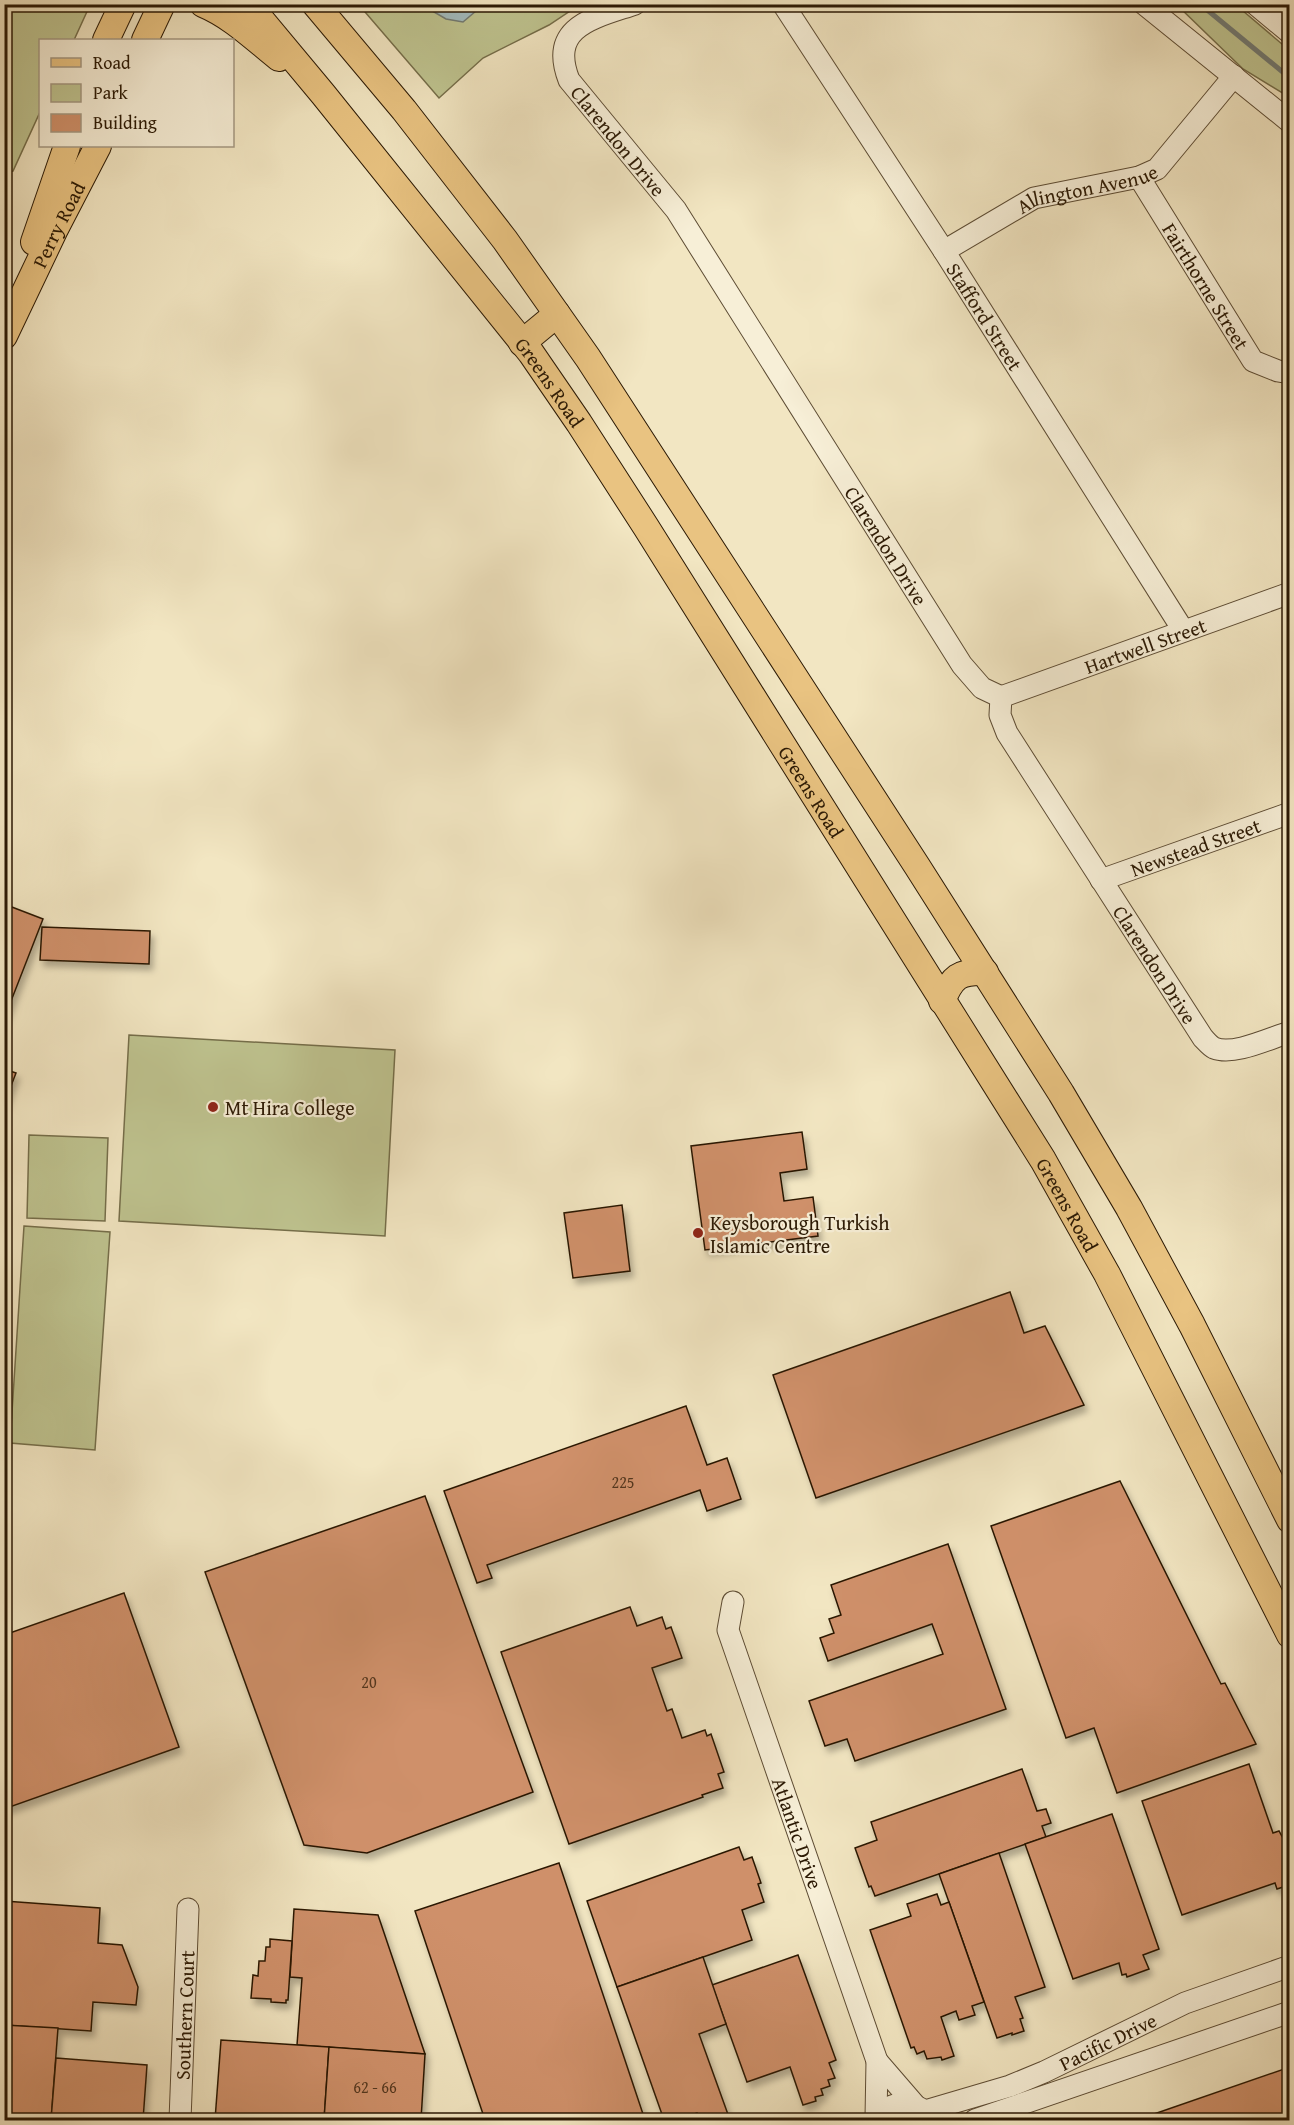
<svg xmlns="http://www.w3.org/2000/svg" width="1294" height="2125" font-family="'Gentium Book Plus',serif">
<style>
.green{fill:#bfc490;stroke:#756e4a;stroke-width:1.5}
.water{fill:#a2bcbf;stroke:#727b74;stroke-width:1.5}
.lines{fill:none;stroke-linecap:round;stroke-linejoin:round}
.stream{stroke:#727b74;stroke-width:5}
.building{fill:#cf906a;stroke:#2b1904;stroke-width:1.5;filter:url(#shadow)}
.minor-casing{stroke:#5d4c34;stroke-width:23}
.major-casing{stroke:#2b1904;stroke-width:28}
.minor{stroke:#f7efd7;stroke-width:21}
.major{stroke:#e9c381;stroke-width:26}
.poi-dot{fill:#8f2418;stroke:#f7efd7;stroke-width:2}
.labels{text-anchor:middle;dominant-baseline:central;stroke-width:4.5;stroke-linejoin:round;paint-order:stroke}
.number-label{font-size:16px;fill:#54371e}
.street-label{font-size:20px;fill:#2b1904;stroke:#f7efd7}
.poi-label{font-size:20px;fill:#2b1904;stroke:#f7efd7;text-anchor:start}
</style>
<defs>
<filter id="shadow"><feDropShadow dx="3.5" dy="6" stdDeviation="3" flood-color="#0004"/></filter>
</defs>
<rect width="100%" height="100%" fill="#f2e6c2"/>
<filter id="stains"><feTurbulence type="fractalNoise" baseFrequency=".00333" numOctaves="4"/><feColorMatrix values="0 0 0 0 .2 0 0 0 0 .09 0 0 0 0 .02 0 0 0 .5 -.17"/></filter>
<radialGradient id="worn" r=".72"><stop offset=".6" stop-color="#630" stop-opacity="0"/><stop offset="1" stop-color="#630" stop-opacity=".3"/></radialGradient>
<!-- green -->
<g class="green">
<path d="M5,4L90,5L74,40H40V112L13,171L5,173Z"/>
<path d="M359,5H579L549,25L483,58L439,98Z"/>
<path d="M1177,5H1236L1289,50V97L1243,69Z"/>
<path d="M129,1035L395,1050L385,1236L119,1221Z"/>
<path d="M29,1135L108,1138L105,1221L27,1218Z"/>
<path d="M24,1226L110,1232L95,1450L10,1443Z"/>
</g>
<!-- water -->
<path class="water" d="M422,5H483L463,22L446,19Z"/>
<g class="lines">
<!-- stream -->
<path class="stream" d="M1200,4L1290,78"/>
</g>
<!-- building -->
<g class="building">
<path d="M4,904L43,919L4,1019Z"/>
<path d="M42,927L150,931L149,964L40,960Z"/>
<path d="M4,1069L16,1073L4,1104Z"/>
<path d="M802,1132L807,1169L780,1173L784,1201L813,1197L818,1236L705,1250L691,1146Z"/>
<path d="M622,1205L630,1271L573,1278L564,1213Z"/>
<path d="M1010,1292L1024,1333L1045,1326L1084,1405L816,1498L773,1375Z"/>
<path d="M686,1406L707,1465L727,1458L741,1499L707,1511L700,1490L487,1565L492,1578L477,1583L444,1491Z"/>
<path d="M1120,1481L1221,1684L1225,1683L1256,1744L1117,1793L1094,1728L1066,1738L991,1526Z"/>
<path d="M425,1496L533,1792L367,1853L304,1845L205,1572Z"/>
<path d="M948,1544L1006,1709L855,1761L847,1739L825,1746L809,1701L943,1654L932,1624L828,1661L820,1638L834,1633L829,1619L841,1615L831,1585Z"/>
<path d="M124,1593L179,1747L4,1809V1635Z"/>
<path d="M630,1607L637,1626L662,1617L666,1629L671,1627L682,1658L652,1668L667,1711L672,1709L682,1738L705,1730L707,1736L711,1734L724,1772L718,1774L723,1788L702,1795L703,1797L569,1844L501,1652Z"/>
<path d="M1249,1764L1273,1833L1279,1831L1290,1851V1882L1286,1886L1277,1889L1275,1883L1182,1915L1142,1801Z"/>
<path d="M1022,1769L1037,1811L1046,1809L1051,1823L1042,1826L1046,1837L875,1896L871,1886L869,1887L855,1848L877,1840L871,1822Z"/>
<path d="M1112,1814L1159,1949L1143,1955L1149,1969L1127,1977L1126,1974L1122,1975L1119,1963L1073,1979L1025,1844Z"/>
<path d="M739,1847L744,1860L752,1857L761,1883L758,1884L764,1902L742,1910L752,1940L617,1987L587,1901Z"/>
<path d="M999,1853L1045,1987L1015,1997L1023,2018L1020,2019L1024,2031L1012,2035V2033L997,2038L939,1874Z"/>
<path d="M559,1863L645,2120H485L415,1911Z"/>
<path d="M937,1894L941,1905L949,1902L984,2002L972,2006L975,2015L959,2020L956,2011L941,2017L954,2056L942,2060L941,2057L927,2059L924,2051L917,2054L914,2047L911,2048L870,1930L911,1916L907,1904Z"/>
<path d="M4,1901L100,1908L98,1943L122,1945L138,1987L136,2005L93,2002L91,2031L4,2025Z"/>
<path d="M294,1909L378,1915L425,2054L297,2045L302,1978L290,1977Z"/>
<path d="M270,1939L292,1941L288,2000H286V2003L271,2002V1999L251,1998L253,1975L258,1976L259,1961H265L266,1947H270Z"/>
<path d="M798,1955L836,2060L829,2063L835,2078L828,2080L830,2086L821,2089L823,2095L815,2097L816,2101L803,2105L790,2067L747,2082L712,1985Z"/>
<path d="M703,1957L726,2024L699,2034L730,2120H699L697,2113L676,2120H664L617,1987Z"/>
<path d="M4,2025L58,2028L51,2120H4Z"/>
<path d="M221,2040L329,2047L324,2120H215Z"/>
<path d="M329,2047L425,2054L421,2120H324Z"/>
<path d="M56,2058L147,2065L143,2120H51Z"/>
<path d="M1290,2067V2120H1156L1154,2114Z"/>
</g>
<g class="lines">
<!-- minor casing -->
<g class="minor-casing">
<g id="minor">
<path id="s1" d="M635,4C594,18 548,26 569,80L676,210L962,665L982,688L1001,697"/>
<path id="s2" d="M783,4L944,251L1183,630"/>
<path d="M1144,4L1290,122"/>
<path d="M1255,4L1290,33"/>
<path id="s3" d="M1139,177L1253,361L1278,371L1290,373"/>
<path id="s4" d="M944,251L1034,198L1139,177L1157,169L1234,76"/>
<path id="s5" d="M1001,697L1000,715L1007,733L1203,1038C1206,1041 1210,1046 1214,1048C1234,1056 1270,1038 1290,1032"/>
<path id="s6" d="M1001,697L1290,593"/>
<path id="s7" d="M1101,880L1290,813"/>
<path id="s8" d="M733,1602L728,1630L877,2061L876,2118"/>
<path d="M877,2061L915,2105"/>
<path id="s9" d="M925,2111L1010,2086L1044,2072L1185,2003L1290,1966"/>
<path id="s10" d="M180,2120L188,1909"/>
<path d="M875,2120C890,2098 918,2099 933,2120"/>
<path d="M975,2120L1290,2012"/>
</g>
</g>
<!-- major casing -->
<g class="major-casing">
<g id="major">
<path d="M203,4C232,16 255,39 279,58"/>
<path id="s11" d="M248,4L323,94L531,353L579,423L646,527L1043,1160L1107,1274L1290,1635"/>
<path d="M315,4L404,110L505,240L588,358L917,866L1061,1093L1129,1208L1192,1325L1290,1520"/>
<path d="M106,40L123,4"/>
<path d="M145,40L162,4"/>
<path d="M34,242L67,146"/>
<path id="s12" d="M4,336L55,229L98,146"/>
<path d="M522,343L557,314"/>
<path d="M942,1001C952,977 959,971 985,972"/>
</g>
</g>
<!-- minor -->
<use href="#minor" class="minor"/>
<!-- major -->
<use href="#major" class="major"/>
</g>
<!-- markers -->
<g class="poi-dot">
<circle cx="213" cy="1107" r="6"/>
<circle cx="698" cy="1233" r="6"/>
</g>
<g class="labels">
<!-- number labels -->
<g class="number-label">
<text x="623" y="1482">225</text>
<text x="369" y="1682">20</text>
<text x="375" y="2087">62 - 66</text>
</g>
<!-- street labels -->
<g class="street-label">
<text stroke="none"><textPath href="#s1" startOffset="198">Clarendon Drive</textPath></text>
<text stroke="none"><textPath href="#s4" startOffset="158">Allington Avenue</textPath></text>
<text stroke="none"><textPath href="#s12" startOffset="124">Perry Road</textPath></text>
<text stroke="none"><textPath href="#s3" startOffset="128">Fairthorne Street</textPath></text>
<text stroke="none"><textPath href="#s2" startOffset="372">Stafford Street</textPath></text>
<text stroke="none"><textPath href="#s11" startOffset="484">Greens Road</textPath></text>
<text stroke="none"><textPath href="#s1" startOffset="684">Clarendon Drive</textPath></text>
<text stroke="none"><textPath href="#s6" startOffset="153">Hartwell Street</textPath></text>
<text stroke="none"><textPath href="#s11" startOffset="970">Greens Road</textPath></text>
<text stroke="none"><textPath href="#s7" startOffset="100">Newstead Street</textPath></text>
<text stroke="none"><textPath href="#s5" startOffset="312">Clarendon Drive</textPath></text>
<text stroke="none"><textPath href="#s11" startOffset="1456">Greens Road</textPath></text>
<text stroke="none"><textPath href="#s8" startOffset="243">Atlantic Drive</textPath></text>
<text stroke="none"><textPath href="#s10" startOffset="105">Southern Court</textPath></text>
<text stroke="none"><textPath href="#s9" startOffset="196">Pacific Drive</textPath></text>
</g>
<!-- poi labels -->
<g class="poi-label">
<text x="225" y="1107">Mt Hira College</text>
<text x="710" y="1222">Keysborough Turkish<tspan x="710" dy="23">Islamic Centre</tspan></text>
</g>
</g>
<!-- margin -->
<rect width="1294" height="2125" fill="none" stroke="#f2e6c2" stroke-width="24"/>
<rect x="6" y="6" width="1282" height="2113" fill="none" stroke="#2b1904" stroke-width="3"/>
<rect x="12" y="12" width="1270" height="2101" fill="none" stroke="#2b1904" stroke-width="1.5"/>
<!-- legend -->
<rect x="39" y="39" width="195" height="108" fill="#f7efd7" stroke="#a59983" stroke-width="1.5"/>
<rect x="51" y="58" width="30" height="9" fill="#e9c381" stroke="#a59983" stroke-width="1.5"/>
<text x="93" y="69" font-size="18" fill="#2b1904">Road</text>
<rect x="51" y="84" width="30" height="18" fill="#bfc490" stroke="#a59983" stroke-width="1.5"/>
<text x="93" y="99" font-size="18" fill="#2b1904">Park</text>
<rect x="51" y="114" width="30" height="18" fill="#cf906a" stroke="#a59983" stroke-width="1.5"/>
<text x="93" y="129" font-size="18" fill="#2b1904">Building</text>
<rect width="100%" height="100%" filter="url(#stains)"/>
<rect width="100%" height="100%" fill="url(#worn)"/>
</svg>
